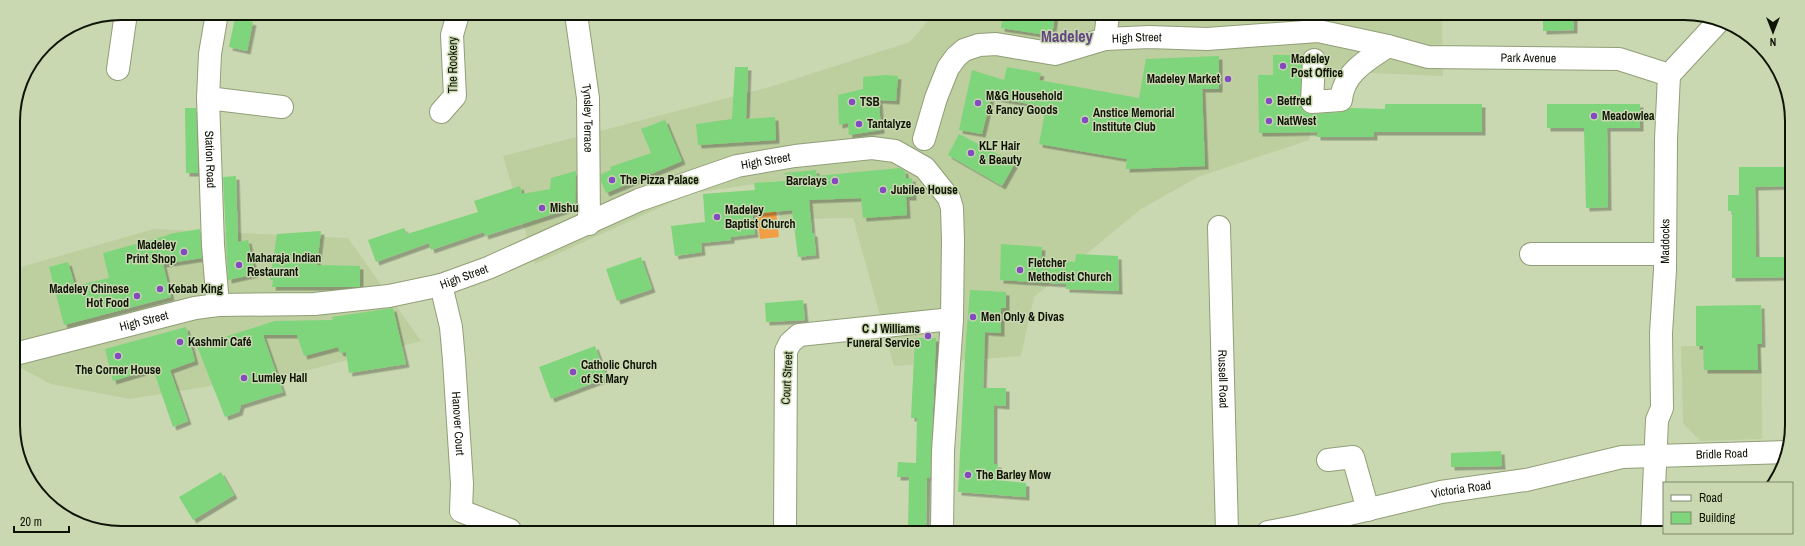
<svg xmlns="http://www.w3.org/2000/svg" width="1805" height="546" font-family="'Archivo Narrow',sans-serif">
<style>
.built{fill:#bdce9f}
.green{fill:#f39e45}
.building{fill:#7ed57b;filter:url(#shadow)}
.lines{fill:none;stroke-linecap:round;stroke-linejoin:round}
.minor-casing{stroke:#919e78;stroke-width:24}
.minor{stroke:#fff;stroke-width:22}
.poi-dot{fill:#844ac0;stroke:#c9d8b0;stroke-width:1.5}
.labels{text-anchor:middle;dominant-baseline:central;stroke-width:3;stroke-linejoin:round;paint-order:stroke}
.street-label{font-size:12px;fill:#0f1306;stroke:#c9d8b0}
.poi-label{font-size:12px;font-weight:bold;fill:#0f1306;stroke:#c9d8b0;text-anchor:start}
.district-label{font-size:16px;font-weight:bold;fill:#624783;stroke:#c9d8b0}
.rim{fill:none;stroke:#0f1306;stroke-width:2}
</style>
<defs>
<filter id="shadow"><feDropShadow dx="3.5" dy="3.5" stdDeviation="0" flood-color="#0004"/></filter>
</defs>
<rect width="100%" height="100%" fill="#c9d8b0"/>
<!-- built -->
<g class="built">
<path d="M933,15L1442,16L1443,76L1324,71L1309,140L1198,177L1141,209L1034,297L1021,356L894,366L853,218L780,219L777,181L692,193L535,264L503,156L770,87L910,42Z"/>
<path d="M154,229L348,238L421,341L309,370L130,399L51,384L15,365L14,269Z"/>
<path d="M1761,305L1762,439L1700,441L1683,423L1681,346H1696V306Z"/>
</g>
<!-- green -->
<path class="green" d="M776,211L779,237L760,239L757,213Z"/>
<!-- building -->
<g class="building">
<path d="M1003,15H1055L1052,36L1001,28Z"/>
<path d="M1543,16H1574V30L1543,31Z"/>
<path d="M235,18L253,22L247,51L229,47Z"/>
<path d="M1273,55H1303L1300,101L1301,108L1306,113L1313,114L1342,112L1350,108L1385,109V104H1482V132H1374V137H1317V132L1259,133L1258,75H1273Z"/>
<path d="M1219,56V89H1202L1205,166L1126,169L1127,159L1039,144L1046,107L991,97L982,134L959,130L972,70L1004,80L1007,67L1041,73L1039,80L1139,98L1146,59Z"/>
<path d="M735,67H748L746,119L775,117L776,140L698,145L696,124L732,119Z"/>
<path d="M886,75L898,76L896,101L879,100L881,130L849,135L848,123L839,125L838,95L863,89V77Z"/>
<path d="M1547,104H1640V128H1607L1608,207L1586,208L1584,128H1547Z"/>
<path d="M185,108H196L198,173H186Z"/>
<path d="M665,120L682,161L606,193L601,181V174L611,170L610,167L651,153L641,129Z"/>
<path d="M959,134L1015,163L1002,186L948,155Z"/>
<path d="M1739,167H1790V186L1755,187L1756,257H1789V277L1732,278V211H1728V195H1739Z"/>
<path d="M899,168L905,171L906,179L912,178L913,197H906L907,215L863,218L861,198L809,200L812,233H814L816,255L798,257L792,210L752,214L755,234L731,237V240L701,243L702,252L675,256L671,226L705,222L703,194L755,190L754,183L785,181V173L816,170L817,176Z"/>
<path d="M576,171L575,207L485,236L484,232L431,250L429,243L376,262L368,240L404,228L407,234L478,212L474,201L520,186L522,194L550,189L551,178Z"/>
<path d="M236,176L238,242L248,240L255,274L228,280L223,177Z"/>
<path d="M200,229L202,258L163,264L171,297L64,325L49,267L68,262L75,286L109,278L103,253L169,235V234Z"/>
<path d="M321,231L317,265L360,266V287H272L273,280H270L277,234Z"/>
<path d="M1001,244L1042,247L1041,259L1075,262L1076,254L1118,256L1119,291L1066,289V284L1000,280Z"/>
<path d="M641,257L652,289L617,301L606,269Z"/>
<path d="M970,290L1006,292V308H1001V333L985,332L983,388H1006V406L994,405V464H998L997,480L1026,483V497L958,492L966,339Z"/>
<path d="M803,300L805,320L766,322L765,303Z"/>
<path d="M1761,305L1762,344H1757L1758,370H1704L1703,346H1696V306Z"/>
<path d="M393,308L406,364L349,373L346,352L340,353L338,347L304,356L297,335H263L283,392L241,405L239,412L225,417L197,346L275,321L333,320L332,317Z"/>
<path d="M186,327L195,361L170,370L188,421L173,427L153,369L113,381L105,349Z"/>
<path d="M915,338H936L930,478H927L926,531H908L909,477H897L898,462L916,463L917,418H911Z"/>
<path d="M595,346L607,378L551,399L539,367Z"/>
<path d="M1501,451L1502,466L1451,467V453Z"/>
<path d="M221,472L234,495L193,520L179,497Z"/>
</g>
<g class="lines">
<!-- minor casing -->
<g class="minor-casing">
<g id="minor">
<path id="s1" d="M217,13L210,54L208,98L213,245L218,305"/>
<path id="s2" d="M576,14L588,98L589,224"/>
<path d="M1105,39L1108,15"/>
<path d="M1314,60L1312,102L1341,100C1343,73 1367,60 1388,46"/>
<path d="M118,69L126,13"/>
<path d="M1669,75L1719,21"/>
<path d="M208,98L282,107"/>
<path d="M441,112L455,96L452,35L458,14"/>
<path id="s3" d="M924,139L936,98L948,68L956,57L964,50L979,45L996,44L1055,54L1105,39L1149,37L1207,39L1318,31L1388,46L1428,57L1619,59L1669,75"/>
<path id="s4" d="M1219,227L1227,532"/>
<path d="M1531,254H1665"/>
<path id="s5" d="M441,285L451,327L454,360L462,484L461,511L510,530"/>
<path id="s6" d="M15,354L195,308L218,305L314,304L389,296L441,285L488,268L639,200L737,166L795,156L872,148L895,151L925,168L949,198L952,208L953,240L952,319L943,451L942,531"/>
<path d="M1328,460L1353,457L1368,510"/>
<path d="M785,531L786,351L790,343L799,335L952,319"/>
<path id="s7" d="M1268,532L1299,526L1441,492L1526,480L1622,457L1788,452"/>
<path id="s8" d="M1652,533L1657,420L1662,408L1661,333L1665,270L1666,139L1669,75"/>
</g>
</g>
<!-- minor -->
<use href="#minor" class="minor"/>
</g>
<!-- markers -->
<g class="poi-dot">
<circle cx="1283" cy="66" r="4"/>
<circle cx="1228" cy="79" r="4"/>
<circle cx="1269" cy="101" r="4"/>
<circle cx="852" cy="102" r="4"/>
<circle cx="978" cy="103" r="4"/>
<circle cx="1594" cy="116" r="4"/>
<circle cx="1085" cy="120" r="4"/>
<circle cx="1269" cy="121" r="4"/>
<circle cx="859" cy="124" r="4"/>
<circle cx="971" cy="153" r="4"/>
<circle cx="612" cy="180" r="4"/>
<circle cx="835" cy="181" r="4"/>
<circle cx="883" cy="190" r="4"/>
<circle cx="542" cy="208" r="4"/>
<circle cx="717" cy="217" r="4"/>
<circle cx="184" cy="252" r="4"/>
<circle cx="239" cy="265" r="4"/>
<circle cx="1020" cy="270" r="4"/>
<circle cx="160" cy="289" r="4"/>
<circle cx="137" cy="296" r="4"/>
<circle cx="973" cy="317" r="4"/>
<circle cx="928" cy="336" r="4"/>
<circle cx="180" cy="342" r="4"/>
<circle cx="118" cy="356" r="4"/>
<circle cx="573" cy="372" r="4"/>
<circle cx="244" cy="378" r="4"/>
<circle cx="968" cy="475" r="4"/>
</g>
<g class="labels">
<!-- street labels -->
<g class="street-label">
<text stroke="none"><textPath href="#s3" startOffset="276">High Street</textPath></text>
<text stroke="none"><textPath href="#s3" startOffset="671">Park Avenue</textPath></text>
<text transform="translate(453 65) rotate(-90)">The Rookery</text>
<text stroke="none"><textPath href="#s2" startOffset="105">Tynsley Terrace</textPath></text>
<text stroke="none"><textPath href="#s1" startOffset="147">Station Road</textPath></text>
<text stroke="none"><textPath href="#s6" startOffset="782">High Street</textPath></text>
<text stroke="none"><textPath href="#s8" startOffset="293">Maddocks</textPath></text>
<text stroke="none"><textPath href="#s6" startOffset="458">High Street</textPath></text>
<text stroke="none"><textPath href="#s6" startOffset="133">High Street</textPath></text>
<text transform="translate(787 378) rotate(-87)">Court Street</text>
<text stroke="none"><textPath href="#s4" startOffset="152">Russell Road</textPath></text>
<text stroke="none"><textPath href="#s5" startOffset="140">Hanover Court</textPath></text>
<text stroke="none"><textPath href="#s7" startOffset="462">Bridle Road</textPath></text>
<text stroke="none"><textPath href="#s7" startOffset="198">Victoria Road</textPath></text>
</g>
<!-- poi labels -->
<g class="poi-label">
<text x="1291" y="59">Madeley<tspan x="1291" dy="14">Post Office</tspan></text>
<text x="1220" y="79" text-anchor="end">Madeley Market</text>
<text x="986" y="96">M&amp;G Household<tspan x="986" dy="14">&amp; Fancy Goods</tspan></text>
<text x="1277" y="101">Betfred</text>
<text x="860" y="102">TSB</text>
<text x="1093" y="113">Anstice Memorial<tspan x="1093" dy="14">Institute Club</tspan></text>
<text x="1602" y="116">Meadowlea</text>
<text x="1277" y="121">NatWest</text>
<text x="867" y="124">Tantalyze</text>
<text x="979" y="146">KLF Hair<tspan x="979" dy="14">&amp; Beauty</tspan></text>
<text x="620" y="180">The Pizza Palace</text>
<text x="827" y="181" text-anchor="end">Barclays</text>
<text x="891" y="190">Jubilee House</text>
<text x="550" y="208">Mishu</text>
<text x="725" y="210">Madeley<tspan x="725" dy="14">Baptist Church</tspan></text>
<text x="176" y="245" text-anchor="end">Madeley<tspan x="176" dy="14">Print Shop</tspan></text>
<text x="247" y="258">Maharaja Indian<tspan x="247" dy="14">Restaurant</tspan></text>
<text x="1028" y="263">Fletcher<tspan x="1028" dy="14">Methodist Church</tspan></text>
<text x="129" y="289" text-anchor="end">Madeley Chinese<tspan x="129" dy="14">Hot Food</tspan></text>
<text x="168" y="289">Kebab King</text>
<text x="981" y="317">Men Only &amp; Divas</text>
<text x="920" y="329" text-anchor="end">C J Williams<tspan x="920" dy="14">Funeral Service</tspan></text>
<text x="188" y="342">Kashmir Café</text>
<text x="581" y="365">Catholic Church<tspan x="581" dy="14">of St Mary</tspan></text>
<text x="118" y="370" text-anchor="middle">The Corner House</text>
<text x="252" y="378">Lumley Hall</text>
<text x="976" y="475">The Barley Mow</text>
</g>
<!-- district labels -->
<g class="district-label">
<text x="1067" y="36">Madeley</text>
</g>
</g>
<!-- crop -->
<path d="M0 0H1805V546H0ZM121 20H1684A101 101 0 0 1 1785 121V425A101 101 0 0 1 1684 526H121A101 101 0 0 1 20 425V121A101 101 0 0 1 121 20Z" fill="#c9d8b0" fill-rule="evenodd"/>
<path class="rim" d="M121 20H1684A101 101 0 0 1 1785 121V425A101 101 0 0 1 1684 526H121A101 101 0 0 1 20 425V121A101 101 0 0 1 121 20Z"/>
<!-- legend -->
<rect x="1663" y="482" width="130" height="52" fill="#c9d8b0" stroke="#7f896c"/>
<rect x="1671" y="495" width="20" height="6" fill="#ffffff" stroke="#7f896c"/>
<text x="1699" y="502" font-size="12" fill="#0f1306">Road</text>
<rect x="1671" y="512" width="20" height="12" fill="#7ed57b" stroke="#7f896c"/>
<text x="1699" y="522" font-size="12" fill="#0f1306">Building</text>
<!-- north arrow -->
<g transform="translate(1773 32) rotate(180)" stroke="#c9d8b0" stroke-width="3" paint-order="stroke">
<path d="M0-3L7 15L0 10L-7 15Z" fill="#0f1306"/>
<text y="-6" font-size="11" font-weight="bold" text-anchor="middle" fill="#0f1306">N</text>
</g>
<!-- scale -->
<path d="M14 526v6h55v-6" fill="none" stroke="#0f1306" stroke-width="2"/>
<text x="20" y="526" font-size="12" fill="#0f1306" stroke="#c9d8b0" stroke-width="3" paint-order="stroke">20 m</text>
</svg>
